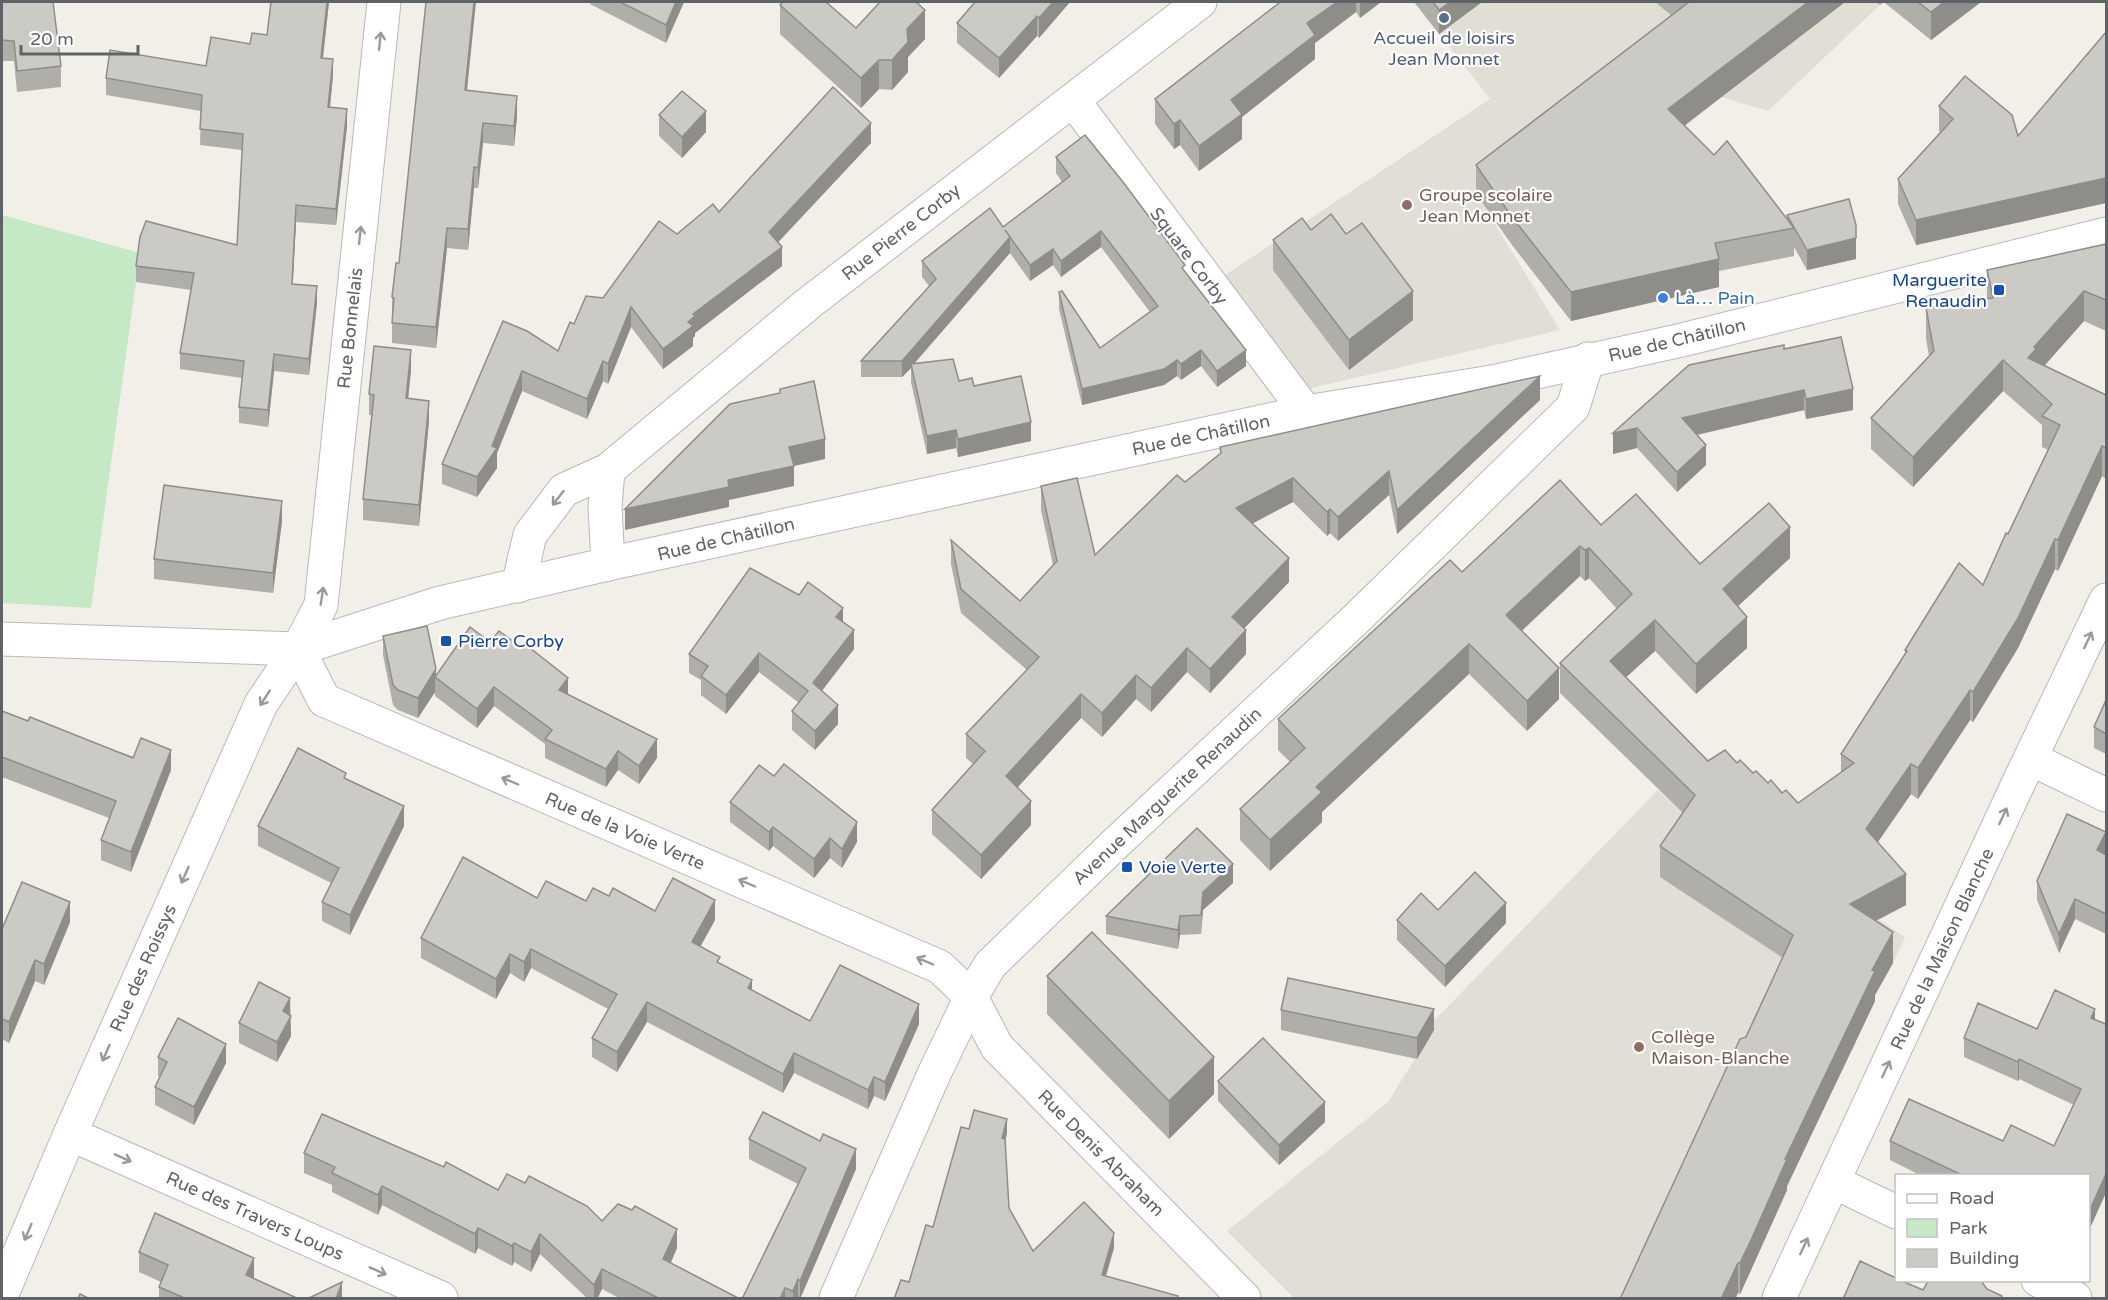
<svg xmlns="http://www.w3.org/2000/svg" width="2108" height="1300" font-family="'Varela Round',sans-serif">
<style>
.education{fill:#e1ded6}
.green{fill:#c5e8c5}
.lines{fill:none;stroke-linecap:round;stroke-linejoin:round}
.street-casing{stroke:#b5b8bc;stroke-width:35}
.secondary-casing{stroke:#b6babf;stroke-width:35}
.street{stroke:#fff;stroke-width:33}
.secondary{stroke:#fff;stroke-width:33}
.wall{fill:#afaea9}
.shaded-wall{fill:#8f8d8a}
.building{fill:#cccac5;stroke:#8f8d8a;stroke-width:1.5}
.oneway{stroke:#979a9d}
.service-dot{fill:#5c6f8a;stroke:#fff;stroke-width:2}
.education-dot{fill:#8d6e63;stroke:#fff;stroke-width:2}
.transit-dot{fill:#1a4fb4;stroke:#fff;stroke-width:2}
.shop-dot{fill:#3f7fe0;stroke:#fff;stroke-width:2}
.labels{text-anchor:middle;dominant-baseline:central;stroke-width:4.5;stroke-linejoin:round;paint-order:stroke}
.service-label{font-size:18px;fill:#4e5e75;stroke:#fff}
.education-label{font-size:18px;fill:#785e54;stroke:#fff;text-anchor:start}
.street-label{font-size:18px;fill:#5f6368;stroke:#fff}
.transit-label{font-size:18px;fill:#164399;stroke:#fff;text-anchor:start}
.shop-label{font-size:18px;fill:#366cbe;stroke:#fff;text-anchor:start}
</style>
<rect width="100%" height="100%" fill="#f1efe8"/>
<!-- education -->
<g class="education">
<path d="M1415,2H1981L1931,40L1883,2L1768,111L1721,97L1575,215L1476,193L1560,330L1286,394L1213,283L1490,99Z"/>
<path d="M1658,790L1681,811L1696,798L1905,937L1893,963L1888,968L1873,1000L1875,1001L1853,1042L1856,1043L1852,1051L1849,1050L1831,1094L1829,1093L1740,1294L1737,1293L1734,1298H1294L1227,1231L1388,1102L1433,1030L1427,1028Z"/>
</g>
<!-- green -->
<path class="green" d="M2,215L140,253L91,608L2,603Z"/>
<g class="lines">
<!-- street casing -->
<g class="street-casing">
<g id="street">
<path d="M1073,100L1306,412"/>
<path d="M608,470L605,507L608,564"/>
<path d="M518,586L530,535L564,490L608,470L809,303L1200,2"/>
<path d="M298,649L324,700L940,967L971,997L997,1047L1244,1298"/>
<path d="M2031,759L2106,795"/>
<path d="M70,1134L441,1298"/>
<path d="M1834,1182L1896,1212"/>
<path d="M2038,1280L2075,1298"/>
<path d="M2,1294L70,1134L261,704L298,649L321,605L384,2"/>
<path d="M836,1298L934,1074L971,997L990,965L1116,843L1356,619L1573,407L1588,359"/>
<path d="M1779,1298L2018,784L2106,600"/>
</g>
</g>
<!-- secondary casing -->
<g class="secondary-casing">
<path id="secondary" d="M2,639L298,649L440,603L608,564L1306,412L1492,382L1682,340L2106,234"/>
</g>
<!-- street -->
<use href="#street" class="street"/>
<!-- secondary -->
<use href="#secondary" class="secondary"/>
</g>
<!-- wall -->
<g class="wall">
<path d="M2,2L61,66V87L17,92L14,61H2Z"/>
<path d="M271,2H329L323,58L333,75L330,108L347,126L336,225L296,222L292,284L317,303L309,375L274,371L268,427L239,423V407L242,378L180,369V353L191,290L136,282V266L237,245L242,150L200,145L201,111L106,95V78L206,66L267,35Z"/>
<path d="M590,2H684L666,43L590,4Z"/>
<path d="M1070,2L1039,38L1037,36L999,78L957,43V23Z"/>
<path d="M1278,2H1381L1360,18L1356,12L1315,43V59L1242,117V139L1199,171L1180,145L1174,149L1155,124V99L1278,4Z"/>
<path d="M1414,2H1482L1439,34Z"/>
<path d="M1655,2H1845L1684,126L1714,155L1787,219V215L1856,259L1807,270L1794,247V256L1719,271V287L1571,321L1512,245L1476,194V165L1671,15Z"/>
<path d="M1876,2H1981L1931,40L1884,2L1880,5Z"/>
<path d="M780,5L856,28L925,39L908,57V72L892,90L879,89L861,108L780,34Z"/>
<path d="M2106,32V203L1916,245L1898,204V179L1940,132L1939,131V106L2018,136Z"/>
<path d="M467,90L517,117L514,146L483,143L478,188H474L468,250L447,248L436,348L392,343V297Z"/>
<path d="M659,115L706,132L682,158L659,136Z"/>
<path d="M871,143L778,242L782,266L695,333V336L693,338V346L663,369L631,327L608,384L603,381L587,419L522,391L497,453V468L477,497L442,484V464L503,321L558,351L574,324L603,298L677,234L719,212Z"/>
<path d="M1056,157L1185,272L1246,366L1217,387L1201,366L1181,380L1177,376L1164,385L1082,405L1059,309V292L1100,348L1150,312L1101,247L1061,277L1053,265L1030,281L1010,253L914,364L959,381L974,386L1031,441L958,457L956,448L927,454L911,382V368L902,377H861V361L929,286L922,277V261L1003,227L1062,182L1056,173Z"/>
<path d="M1311,230L1413,320L1349,370L1273,270V240Z"/>
<path d="M2106,244V331L2084,321L2045,365L2106,395V479L2102,476L2058,571L2055,569L2018,648L1973,722L1970,720L1918,799L1911,794L1878,842L1906,905L1876,921L1893,963L1875,995V1001L1787,1186V1190L1751,1270L1740,1294L1738,1293L1735,1299H1620L1783,958L1660,877V846L1683,813L1560,693V663L1617,609L1589,578L1585,581L1580,576L1522,631L1559,699L1527,731L1469,674L1322,812V822L1270,871L1240,840V809L1290,762L1278,750V719L1462,572L1601,525L1700,564L1790,558L1738,606L1747,648L1696,694L1655,651L1626,677L1708,761L1737,763L1798,803L1841,772V754L1905,654V650L1983,585L2048,450L2042,447V425L2003,391L1913,487L1871,449V418L1929,356L1926,339V308L1987,299V270Z"/>
<path d="M1784,349L1853,410L1806,419L1804,410L1697,435L1706,465L1677,492L1637,448L1613,454V433Z"/>
<path d="M411,370L408,398L429,421L419,526L363,520V499L372,415H369V394Z"/>
<path d="M1540,400L1397,534L1389,495L1338,541L1330,533L1327,536L1293,502L1252,524L1289,582L1244,628L1246,654L1210,693L1187,672L1151,712L1136,699L1102,737L1081,718L1017,788L1031,825L981,879L932,834V810L973,764L966,758V734L1027,670L961,613L951,564V540L1020,601L1053,565L1041,510V486L1095,555L1220,454V447Z"/>
<path d="M282,521L273,593L154,579V559Z"/>
<path d="M843,622L854,649L822,691L838,724L815,750L792,730V711L799,703L759,672L726,714L701,695V680L689,673V654Z"/>
<path d="M383,636L436,675L490,642L568,694L657,758L639,784L618,770L606,787L545,758V744L494,706L477,728L435,696V692L418,718L398,710L393,705L383,655Z"/>
<path d="M2106,700V754L2094,748V727Z"/>
<path d="M2,711L171,770L131,872L101,860V840L109,818L2,777Z"/>
<path d="M346,779L404,826L350,935L322,921V902L331,883L258,846V826Z"/>
<path d="M730,802L857,842L842,868L830,858L814,878L773,846L769,851L730,822Z"/>
<path d="M2106,851L2105,854L2106,855V934L2075,919L2059,953L2037,900V881Z"/>
<path d="M1233,883L1203,910L1201,934L1180,935L1178,949L1106,934V916Z"/>
<path d="M609,896L655,911L715,920L700,946L752,991L810,1021L919,1024L885,1101L874,1096L868,1109L794,1073L783,1093L647,1022L617,1072L592,1057V1038L608,1009L531,968L524,982L510,973L496,999L421,958V938L537,898L586,901Z"/>
<path d="M1438,910L1506,923L1445,987L1397,940V920Z"/>
<path d="M70,922L44,985L35,981L9,1043L2,1039V929Z"/>
<path d="M1047,976L1214,1094L1169,1139L1047,1014Z"/>
<path d="M2095,1009L2091,1226L2088,1225V1176H1922L1890,1160V1141L2054,1146L2074,1105L2019,1079L2018,1081L1964,1057V1038L2037,1029Z"/>
<path d="M1281,1010L1434,1030L1417,1059L1281,1030Z"/>
<path d="M290,1015L291,1036L277,1062L239,1043V1023Z"/>
<path d="M158,1057L226,1063L194,1125L155,1105V1087L160,1077L158,1076Z"/>
<path d="M1218,1081L1325,1122L1279,1165L1218,1101Z"/>
<path d="M749,1139L856,1169L800,1299H742L798,1184L749,1159Z"/>
<path d="M304,1153L444,1167L498,1190L602,1221L677,1248L671,1263L740,1299H621L602,1289L597,1299H588L540,1254L531,1272L514,1262L512,1266L478,1248L475,1254L382,1205L378,1215L332,1192V1185L304,1173Z"/>
<path d="M139,1252L254,1277V1278L299,1299H159V1287L161,1282L139,1272Z"/>
</g>
<!-- shaded-wall -->
<g class="shaded-wall">
<path d="M327,2H329L321,74V58Z"/>
<path d="M474,2H476L465,110V90Z"/>
<path d="M676,2H684L666,43V25Z"/>
<path d="M1053,2H1070L1039,38V18Z"/>
<path d="M1337,2H1356V12L1315,43V59L1242,117V139L1199,171V146L1231,100L1307,23Z"/>
<path d="M1360,2H1381L1360,18Z"/>
<path d="M1450,2H1482L1439,34V10Z"/>
<path d="M1808,2H1845L1668,138V109Z"/>
<path d="M1944,2H1981L1931,40V12Z"/>
<path d="M925,10V39L908,57V72L892,90V60L907,29Z"/>
<path d="M1037,16V36L999,78V58Z"/>
<path d="M333,59V75L328,124V107Z"/>
<path d="M879,60V89L861,108V78Z"/>
<path d="M517,96V117L514,146V126Z"/>
<path d="M347,109V126L336,225V209Z"/>
<path d="M706,111V132L682,158V137Z"/>
<path d="M1180,120V145L1174,149V124Z"/>
<path d="M483,123V143L478,188V168Z"/>
<path d="M871,123V143L769,252V232Z"/>
<path d="M474,167V188L468,250V229Z"/>
<path d="M2106,178V203L1916,245V220Z"/>
<path d="M296,205V222L292,300V284Z"/>
<path d="M447,228V248L436,348V327Z"/>
<path d="M1101,231V247L1061,277V261Z"/>
<path d="M1010,237V253L911,367V364V368L902,377V361Z"/>
<path d="M1856,238V259L1807,270V250Z"/>
<path d="M782,247V266L695,333V336L693,338V346L663,369V349L688,322L693,314Z"/>
<path d="M1053,249V265L1030,281V265Z"/>
<path d="M1719,259V287L1571,321V292Z"/>
<path d="M317,286V303L309,375V359Z"/>
<path d="M1413,291V320L1349,370V340Z"/>
<path d="M2084,291V321L2036,375L2028,358L2034,347Z"/>
<path d="M631,307V327L608,384V364Z"/>
<path d="M411,350V370L406,419V398Z"/>
<path d="M1201,350V366L1181,380V364Z"/>
<path d="M1246,350V366L1217,387V371Z"/>
<path d="M274,354V371L268,427V410Z"/>
<path d="M1177,360V376L1164,385L1082,405V389Z"/>
<path d="M2003,360V391L1913,487V457Z"/>
<path d="M603,361V381L587,419V399Z"/>
<path d="M522,371V391L497,453V468L477,497V477L492,446Z"/>
<path d="M1540,376V400L1397,534V510Z"/>
<path d="M1853,389V410L1806,419V399Z"/>
<path d="M1804,390V410L1682,438V418Z"/>
<path d="M429,401V421L419,526V505Z"/>
<path d="M1031,422V441L958,457V439Z"/>
<path d="M1637,428V448L1613,454V433Z"/>
<path d="M956,430V448L927,454V436Z"/>
<path d="M825,439V459L794,466V486L729,500V507L625,530V509L728,480L789,447Z"/>
<path d="M1706,445V465L1677,492V472Z"/>
<path d="M2102,446V476L2058,571V540Z"/>
<path d="M1389,471V495L1338,541V517Z"/>
<path d="M1293,478V502L1236,532V508Z"/>
<path d="M282,501V521L273,593V573Z"/>
<path d="M1330,509V533L1327,536V512Z"/>
<path d="M1790,527V558L1723,620V589Z"/>
<path d="M2055,539V569L2018,648L1973,722V692Z"/>
<path d="M1580,546V576L1506,645V615Z"/>
<path d="M1589,548V578L1585,581V550Z"/>
<path d="M1289,558V582L1232,641V617Z"/>
<path d="M843,608V627L836,617Z"/>
<path d="M1747,617V648L1696,694V664Z"/>
<path d="M1655,620V651L1610,692V661Z"/>
<path d="M854,630V649L813,702V683Z"/>
<path d="M1246,630V654L1210,693V669Z"/>
<path d="M1469,644V674L1322,812V822L1270,871V840L1316,787Z"/>
<path d="M1187,648V672L1151,712V688Z"/>
<path d="M759,653V672L726,714V695Z"/>
<path d="M1559,668V699L1527,731V701Z"/>
<path d="M436,669V678L435,677V692L418,718V698Z"/>
<path d="M1136,675V699L1102,737V713Z"/>
<path d="M568,678V696L559,690Z"/>
<path d="M494,687V706L477,728V709Z"/>
<path d="M1970,690V720L1918,799V768Z"/>
<path d="M1081,694V718L1006,800V776Z"/>
<path d="M838,705V724L815,750V731Z"/>
<path d="M657,739V758L639,784V766Z"/>
<path d="M171,750V770L131,872V852Z"/>
<path d="M618,751V770L606,787V769Z"/>
<path d="M1911,764V794L1866,859V829Z"/>
<path d="M1031,801V825L981,879V855Z"/>
<path d="M404,806V826L350,935V915Z"/>
<path d="M857,822V842L842,868V849Z"/>
<path d="M773,827V846L769,851V832Z"/>
<path d="M2106,832V851L2097,870V850Z"/>
<path d="M830,838V858L814,878V859Z"/>
<path d="M1233,864V883L1203,910L1201,934L1203,892Z"/>
<path d="M1906,874V905L1850,934V904Z"/>
<path d="M2075,899V919L2059,953V934Z"/>
<path d="M715,900V920L692,962V942Z"/>
<path d="M70,902V922L44,985V964Z"/>
<path d="M1506,903V923L1445,987V966Z"/>
<path d="M1180,916V935L1178,949V930Z"/>
<path d="M1893,932V963L1875,995V1001L1787,1186V1190L1751,1270L1740,1294V1263L1785,1159L1872,970Z"/>
<path d="M531,949V968L524,982V962Z"/>
<path d="M510,954V973L496,999V979Z"/>
<path d="M35,960V981L9,1043V1022Z"/>
<path d="M752,980V999L748,988Z"/>
<path d="M290,998L291,1036L277,1062V1042L283,1011Z"/>
<path d="M647,1002V1022L617,1072V1052Z"/>
<path d="M919,1004V1024L885,1101V1082Z"/>
<path d="M1434,1009V1030L1417,1059V1038Z"/>
<path d="M2095,1009V1028L2091,1018Z"/>
<path d="M226,1044V1063L194,1125V1107Z"/>
<path d="M794,1053V1073L783,1093V1074Z"/>
<path d="M1214,1057V1094L1169,1139V1101Z"/>
<path d="M2019,1059V1079L2018,1081V1062Z"/>
<path d="M874,1077V1096L868,1109V1090Z"/>
<path d="M1325,1102V1122L1279,1165V1145Z"/>
<path d="M1007,1119V1134L1002,1154V1138Z"/>
<path d="M856,1149V1169L800,1299V1281Z"/>
<path d="M2106,1174V1193L2091,1226V1207Z"/>
<path d="M382,1186V1205L378,1215V1195Z"/>
<path d="M478,1228V1248L475,1254V1234Z"/>
<path d="M677,1229V1248L663,1279V1259Z"/>
<path d="M1114,1233V1248L1102,1290V1275Z"/>
<path d="M540,1234V1254L531,1272V1252Z"/>
<path d="M514,1243V1262L512,1266V1246Z"/>
<path d="M254,1258V1277L246,1294V1275Z"/>
<path d="M1738,1263V1293L1735,1299H1721Z"/>
<path d="M602,1269V1289L597,1299H594V1285Z"/>
<path d="M798,1279V1299H793V1291Z"/>
<path d="M342,1282V1299H336Z"/>
<path d="M785,1288V1299H780Z"/>
</g>
<!-- building -->
<g class="building">
<path d="M2,2H53L61,66L17,71L14,41L2,40Z"/>
<path d="M271,2H327L321,58L333,59L328,107L347,109L336,209L296,205L292,284L317,286L309,359L274,354L268,410L239,407L244,361L180,353L194,273L136,266L140,237L146,221L237,245L243,134L200,129L202,95L106,78L110,50L206,66L211,37L250,44L252,33L267,35Z"/>
<path d="M426,2H474L465,90L517,96L514,126L483,123L478,168L474,167L468,229L447,228L436,327L392,323L394,298L392,297L396,263H399Z"/>
<path d="M620,2H676L666,25Z"/>
<path d="M783,2H826L856,28L880,2H916L925,10L907,29L908,42L892,60H879L861,78L780,5Z"/>
<path d="M975,2H1053L1039,18L1037,16L999,58L957,23Z"/>
<path d="M1278,2H1337L1307,23L1315,35L1231,100L1242,114L1199,146L1180,120L1174,124L1155,99L1279,3Z"/>
<path d="M1433,2H1450L1439,10Z"/>
<path d="M1688,2H1808L1668,109L1714,155L1727,141L1794,228L1715,243L1719,259L1571,292L1512,217L1476,165L1689,2Z"/>
<path d="M1918,2H1944L1931,12Z"/>
<path d="M2106,32V178L1916,220L1898,179L1953,119L1939,106L1965,76L2012,115L2018,136Z"/>
<path d="M833,87L871,123L769,232L782,247L693,314L695,316L688,322L693,326L663,349L631,307L608,364L603,361L587,399L522,371L492,446L497,448L477,477L442,464L503,321L527,331L558,351L570,322L574,324L586,296L603,298L659,221L677,234L713,204L719,212Z"/>
<path d="M682,91L706,111L682,137L659,115Z"/>
<path d="M1085,135L1123,182L1185,265L1182,268L1246,350L1217,371L1201,350L1181,364L1177,360L1164,369L1082,389L1059,292L1062,291L1100,348L1158,306L1101,231L1061,261L1053,249L1030,265L1005,230L1010,237L902,361H861L936,279L922,261L990,208L1003,227L1070,176L1056,157Z"/>
<path d="M1849,199L1856,225V238L1807,250L1787,215Z"/>
<path d="M1331,214L1346,234L1362,223L1413,291L1349,340L1273,240L1302,218L1311,230Z"/>
<path d="M2106,244V300L2084,291L2034,347L2036,349L2028,358L2106,395V448L2102,446L2058,540L2055,539L2018,618L1973,692L1970,690L1918,768L1911,764L1866,829L1906,874L1850,904L1893,932L1872,970L1875,971L1785,1159H1787L1751,1240L1740,1263H1738L1721,1299H1620L1740,1039L1746,1037L1793,935L1660,846L1695,795L1560,663L1632,594L1589,548L1585,550L1580,546L1506,615L1559,668L1527,701L1469,644L1316,787L1322,792L1270,840L1240,809L1305,748L1278,719L1450,560L1462,572L1560,480L1601,525L1636,494L1700,564L1769,503L1790,527L1723,589L1747,617L1696,664L1655,620L1610,661L1708,761L1725,750L1737,763L1740,760L1753,773L1756,771L1768,783L1771,780L1782,793L1786,790L1798,803L1854,763L1841,754L1907,651L1905,650L1959,563L1983,585L2006,533L2008,534L2060,425L2042,416L2052,404L2003,360L1913,457L1871,418L1934,351L1926,308L1993,298L1987,270Z"/>
<path d="M1841,337L1853,389L1806,399L1804,390L1682,418L1706,445L1677,472L1637,428L1613,433L1689,365L1784,345V349Z"/>
<path d="M374,346L411,350L406,398L429,401L419,505L363,499L374,395L369,394Z"/>
<path d="M953,359L959,381L972,378L974,386L1021,376L1031,422L958,439L956,430L927,436L911,364Z"/>
<path d="M1540,376L1397,510L1389,471L1338,517L1330,509L1327,512L1293,478L1236,508L1289,558L1232,617L1246,630L1210,669L1187,648L1151,688L1136,675L1102,713L1081,694L1006,776L1031,801L981,855L932,810L985,751L966,734L1039,657L961,589L951,540L1020,601L1057,561L1041,486L1077,478L1095,555L1177,475L1185,482L1221,453L1220,447Z"/>
<path d="M814,381L825,439L789,447L794,466L728,480L729,487L625,509L730,404L780,393V389Z"/>
<path d="M164,485L282,501L273,573L154,559Z"/>
<path d="M750,568L799,595L808,582L843,608L836,617L854,630L813,683L838,705L815,731L792,711L808,691L759,653L726,695L701,676L708,666L689,654Z"/>
<path d="M427,626L436,669L418,698L398,690L393,685L383,636Z"/>
<path d="M470,627L490,642L499,631L522,648L525,644L568,678L559,690L657,739L639,766L618,751L606,769L545,739L552,730L494,687L477,709L435,677Z"/>
<path d="M2106,700V734L2094,727Z"/>
<path d="M2,711L28,721L30,717L133,758L141,738L171,750L131,852L101,840L116,801L2,757Z"/>
<path d="M298,748L346,773L344,778L404,806L350,915L322,902L339,868L258,826Z"/>
<path d="M784,764L857,822L842,849L830,838L814,859L773,827L769,832L730,802L759,765L774,776Z"/>
<path d="M2067,814L2106,832L2097,850L2106,855V914L2075,899L2059,934L2037,881Z"/>
<path d="M1197,828L1233,864L1203,892L1201,915L1180,916L1178,930L1106,916Z"/>
<path d="M463,857L537,898L546,881L586,901L593,888L609,896L613,888L655,911L673,878L715,900L692,942L720,957L717,962L752,980L748,988L810,1021L840,965L919,1004L885,1082L874,1077L868,1090L794,1053L783,1074L647,1002L617,1052L592,1038L617,994L531,949L524,962L510,954L496,979L421,938Z"/>
<path d="M1475,872L1506,903L1445,966L1397,920L1421,893L1438,910Z"/>
<path d="M22,882L70,902L44,964L35,960L9,1022L2,1019V929Z"/>
<path d="M1092,932L1214,1057L1169,1101L1047,976Z"/>
<path d="M1288,978L1434,1009L1417,1038L1281,1010Z"/>
<path d="M259,982L290,998L283,1011L291,1016L277,1042L239,1023Z"/>
<path d="M2055,990L2095,1009L2091,1018L2106,1024V1174L2091,1207L2088,1205V1176H1964L1890,1141L1909,1099L2003,1141L2011,1125L2054,1146L2081,1089L2019,1059L2018,1062L1964,1038L1978,1003L2037,1029Z"/>
<path d="M178,1018L226,1044L194,1107L155,1087L167,1062L158,1057Z"/>
<path d="M1263,1038L1325,1102L1279,1145L1218,1081Z"/>
<path d="M974,1110L1007,1119L1002,1138L1005,1139L1009,1208L1033,1251L1084,1202L1114,1233L1102,1275L1178,1296L1177,1299H894L901,1280L909,1282L926,1225L933,1227L961,1127L969,1129Z"/>
<path d="M763,1112L820,1141L823,1134L856,1149L800,1281L798,1279L793,1291L785,1288L780,1299H742L806,1168L749,1139Z"/>
<path d="M322,1114L444,1167L446,1162L498,1190L507,1174L525,1183L529,1176L587,1206L602,1221L618,1204L632,1210L635,1206L677,1229L663,1259L740,1299H660L602,1269L594,1285L540,1234L531,1252L514,1243L512,1246L478,1228L475,1234L382,1186L378,1195L332,1173L335,1167L304,1153Z"/>
<path d="M155,1213L254,1258L246,1275L299,1299H187L159,1287L168,1265L139,1252Z"/>
<path d="M1860,1261L1896,1278V1281H1902L1923,1290L1928,1281H1981L1987,1289L2002,1296L2001,1299H1843Z"/>
<path d="M342,1282L336,1299H307Z"/>
<path d="M80,1294L90,1299H78Z"/>
</g>
<!-- one-way arrows -->
<defs><path id="oneway-shaft" d="M-6 0H5M1.5-3L5.5 0L1.5 3" fill="none" stroke-width="1.6" stroke-linecap="round" stroke-linejoin="round" transform="scale(1.5)"/></defs>
<g class="oneway">
<use href="#oneway-shaft" transform="translate(380 41) rotate(-84)"/>
<use href="#oneway-shaft" transform="translate(360 235) rotate(-84)"/>
<use href="#oneway-shaft" transform="translate(558 498) rotate(128)"/>
<use href="#oneway-shaft" transform="translate(322 596) rotate(-81)"/>
<use href="#oneway-shaft" transform="translate(2088 640) rotate(-65)"/>
<use href="#oneway-shaft" transform="translate(265 698) rotate(123)"/>
<use href="#oneway-shaft" transform="translate(510 781) rotate(-157)"/>
<use href="#oneway-shaft" transform="translate(2003 816) rotate(-65)"/>
<use href="#oneway-shaft" transform="translate(185 875) rotate(114)"/>
<use href="#oneway-shaft" transform="translate(747 883) rotate(-157)"/>
<use href="#oneway-shaft" transform="translate(925 961) rotate(-157)"/>
<use href="#oneway-shaft" transform="translate(106 1053) rotate(114)"/>
<use href="#oneway-shaft" transform="translate(1886 1069) rotate(-65)"/>
<use href="#oneway-shaft" transform="translate(123 1158) rotate(24)"/>
<use href="#oneway-shaft" transform="translate(28 1232) rotate(113)"/>
<use href="#oneway-shaft" transform="translate(1804 1246) rotate(-65)"/>
<use href="#oneway-shaft" transform="translate(378 1271) rotate(24)"/>
</g>
<!-- markers -->
<circle class="service-dot" cx="1444" cy="18" r="6"/>
<g class="education-dot">
<circle cx="1407" cy="205" r="6"/>
<circle cx="1639" cy="1047" r="6"/>
</g>
<g class="transit-dot">
<rect x="1993" y="284" width="12" height="12" rx="3"/>
<rect x="440" y="635" width="12" height="12" rx="3"/>
<rect x="1121" y="861" width="12" height="12" rx="3"/>
</g>
<circle class="shop-dot" cx="1663" cy="298" r="6"/>
<g class="labels">
<!-- service labels -->
<g class="service-label">
<text x="1444" y="38">Accueil de loisirs<tspan x="1444" dy="21">Jean Monnet</tspan></text>
</g>
<!-- education labels -->
<g class="education-label">
<text x="1419" y="195">Groupe scolaire<tspan x="1419" dy="21">Jean Monnet</tspan></text>
<text x="1651" y="1037">Collège<tspan x="1651" dy="21">Maison-Blanche</tspan></text>
</g>
<!-- street labels -->
<g class="street-label">
<text transform="translate(901 232) rotate(-38)">Rue Pierre Corby</text>
<text transform="translate(1189 256) rotate(53)">Square Corby</text>
<text transform="translate(350 328) rotate(-84)">Rue Bonnelais</text>
<text transform="translate(1677 340) rotate(-13)">Rue de Châtillon</text>
<text transform="translate(1201 435) rotate(-12)">Rue de Châtillon</text>
<text transform="translate(726 539) rotate(-13)">Rue de Châtillon</text>
<text transform="translate(1167 796) rotate(-43)">Avenue Marguerite Renaudin</text>
<text transform="translate(625 831) rotate(23)">Rue de la Voie Verte</text>
<text transform="translate(1942 949) rotate(-65)">Rue de la Maison Blanche</text>
<text transform="translate(143 968) rotate(-66)">Rue des Roissys</text>
<text transform="translate(1101 1153) rotate(45)">Rue Denis Abraham</text>
<text transform="translate(255 1216) rotate(24)">Rue des Travers Loups</text>
</g>
<!-- transit labels -->
<g class="transit-label">
<text x="1987" y="280" text-anchor="end">Marguerite<tspan x="1987" dy="21">Renaudin</tspan></text>
<text x="458" y="641">Pierre Corby</text>
<text x="1139" y="867">Voie Verte</text>
</g>
<!-- shop labels -->
<g class="shop-label">
<text x="1675" y="298">Là… Pain</text>
</g>
</g>
<!-- border -->
<rect width="2108" height="1300" fill="none" stroke="#5f6368" stroke-width="6"/>
<!-- legend -->
<rect x="1895" y="1174" width="195" height="108" fill="#ffffff" stroke="#bfc1c3" stroke-width="1.5"/>
<rect x="1907" y="1194" width="30" height="9" fill="#ffffff" stroke="#bfc1c3" stroke-width="1.5"/>
<text x="1949" y="1204" font-size="18" fill="#5f6368">Road</text>
<rect x="1907" y="1219" width="30" height="18" fill="#c5e8c5" stroke="#bfc1c3" stroke-width="1.5"/>
<text x="1949" y="1234" font-size="18" fill="#5f6368">Park</text>
<rect x="1907" y="1249" width="30" height="18" fill="#cccac5" stroke="#bfc1c3" stroke-width="1.5"/>
<text x="1949" y="1264" font-size="18" fill="#5f6368">Building</text>
<!-- scale -->
<path d="M21 45v9h117v-9" fill="none" stroke="#5f6368" stroke-width="3"/>
<text x="30" y="45" font-size="18" fill="#5f6368" stroke="#ffffff" stroke-width="4.5" paint-order="stroke">20 m</text>
</svg>
